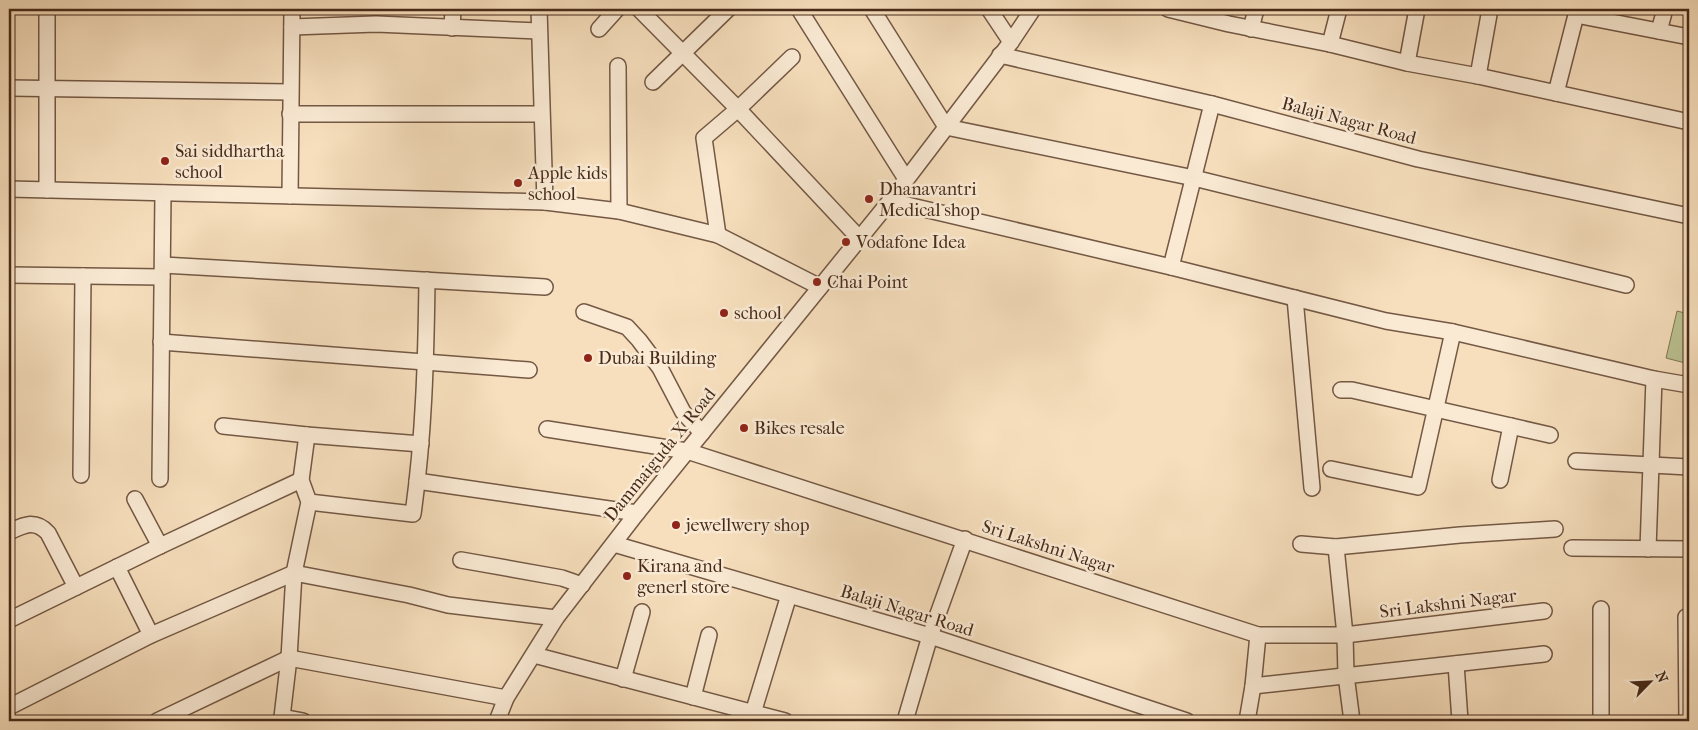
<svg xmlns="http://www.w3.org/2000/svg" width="1698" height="730" font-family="'IM FELL French Canon',serif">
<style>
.green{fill:#bbc292;stroke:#817656}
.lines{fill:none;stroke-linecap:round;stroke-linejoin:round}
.minor-casing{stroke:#735844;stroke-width:18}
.minor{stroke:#faead4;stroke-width:15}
.poi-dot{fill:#8f2418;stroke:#faead4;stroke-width:2}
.labels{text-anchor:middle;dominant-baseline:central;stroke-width:5;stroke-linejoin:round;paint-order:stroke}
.street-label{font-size:18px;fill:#472b1b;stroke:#faead4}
.poi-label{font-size:18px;fill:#472b1b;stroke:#faead4;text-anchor:start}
</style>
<rect width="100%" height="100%" fill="#f7dfbd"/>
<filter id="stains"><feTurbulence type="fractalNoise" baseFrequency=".004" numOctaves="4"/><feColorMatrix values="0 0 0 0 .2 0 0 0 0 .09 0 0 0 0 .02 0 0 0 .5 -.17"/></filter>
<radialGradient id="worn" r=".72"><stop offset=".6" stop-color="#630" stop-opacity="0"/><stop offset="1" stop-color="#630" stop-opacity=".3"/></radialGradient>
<!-- green -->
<path class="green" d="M1677,311L1689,314V364L1666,358Z"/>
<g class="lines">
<!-- minor casing -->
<g class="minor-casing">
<g id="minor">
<path d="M539,9L545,202"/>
<path d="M639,9L738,109L859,238"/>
<path d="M799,9L906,179"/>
<path d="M872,9L946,127L1194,178L1626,285"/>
<path d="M989,9L1011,42"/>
<path d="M1168,9L1229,24L1330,44L1407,63L1478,76L1689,122"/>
<path d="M1577,9L1576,15L1689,37"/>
<path d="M292,27L376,24L539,31"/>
<path d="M452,28L453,9"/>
<path d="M599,29L617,9"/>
<path d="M1251,29L1256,9"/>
<path d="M1659,31L1665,9"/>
<path d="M1330,44L1339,9"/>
<path d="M1000,55L1212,104L1418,159L1689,216"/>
<path d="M1407,63L1417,9"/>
<path d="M618,66L619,211"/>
<path d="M1478,76L1490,9"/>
<path d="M653,82L728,9"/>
<path d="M9,88L290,92"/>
<path d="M1556,93L1576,15"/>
<path d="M290,114H541"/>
<path d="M9,189L545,202L619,211L718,235L820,287"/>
<path d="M47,190V9"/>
<path d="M290,196L292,9"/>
<path d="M890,201L1171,267L1386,321L1453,332L1654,379L1689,385"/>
<path d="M718,235L704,138L738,109L792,57"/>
<path d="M163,265L545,287"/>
<path d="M1171,267L1212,104"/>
<path d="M9,275L162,277"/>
<path d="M1295,298L1312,488"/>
<path d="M584,312L627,327L639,340L660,368L683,412L702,433"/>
<path d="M161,342L529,370"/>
<path d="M1341,390H1352L1550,435"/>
<path d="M223,426L307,435L421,444"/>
<path d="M547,429L687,451L1258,635H1345L1544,611"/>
<path d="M1576,461L1689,467"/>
<path d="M1331,469L1418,487L1453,332"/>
<path d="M81,475L83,276"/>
<path d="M160,479L163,193"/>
<path d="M1500,480L1511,426"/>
<path d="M417,481L637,513"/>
<path d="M135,499L160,546"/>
<path d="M309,502L413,514C424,436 426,358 427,280"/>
<path d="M9,532C24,525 35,519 48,533L76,587"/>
<path d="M614,544L930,636L1187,721"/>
<path d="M1301,544L1336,547L1460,535L1555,529"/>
<path d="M1336,547L1345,635L1346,675L1352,721"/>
<path d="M1572,548L1689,549"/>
<path d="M1648,549L1654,379"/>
<path d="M461,560L562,578L582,585"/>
<path d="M117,567L151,635"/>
<path d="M1601,609V721"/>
<path d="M1686,617L1687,721"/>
<path d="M9,620L160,546L301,480"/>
<path d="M534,655L785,721"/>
<path d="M1456,664L1460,721"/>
<path d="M623,679L642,612"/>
<path d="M1253,686L1544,654"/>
<path d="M693,697L709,635"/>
<path d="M9,707L151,635L294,573L409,595L448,605L556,618"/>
<path d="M753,713L789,595"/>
<path d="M282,717L303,721"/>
<path d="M157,721L289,658L506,698"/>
<path d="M280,721L282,717L289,658L294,573L309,502L301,480L307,435"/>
<path d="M497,721L506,698L556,618L637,513L890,201L1011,42L1033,9"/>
<path d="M905,721L930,636L965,539"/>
<path d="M1247,721L1253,686L1258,635"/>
</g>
</g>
<!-- minor -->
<use href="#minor" class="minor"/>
</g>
<!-- markers -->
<g class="poi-dot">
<circle cx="165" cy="161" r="5"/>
<circle cx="518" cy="183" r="5"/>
<circle cx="869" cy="199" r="5"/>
<circle cx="846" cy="242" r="5"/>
<circle cx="817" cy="282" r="5"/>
<circle cx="724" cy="313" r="5"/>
<circle cx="588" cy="358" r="5"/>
<circle cx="744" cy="428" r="5"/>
<circle cx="676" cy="525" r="5"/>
<circle cx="627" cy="576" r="5"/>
</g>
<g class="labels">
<!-- street labels -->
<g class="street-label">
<text transform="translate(1349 121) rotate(15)">Balaji Nagar Road</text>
<text transform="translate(660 455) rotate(-51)">Dammaiguda X Road</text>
<text transform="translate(1048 547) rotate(18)">Sri Lakshni Nagar</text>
<text transform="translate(1448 604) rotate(-7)">Sri Lakshni Nagar</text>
<text transform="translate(907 611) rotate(17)">Balaji Nagar Road</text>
</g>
<!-- poi labels -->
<g class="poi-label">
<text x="175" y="151">Sai siddhartha<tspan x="175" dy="21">school</tspan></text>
<text x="528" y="173">Apple kids<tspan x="528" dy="21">school</tspan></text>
<text x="879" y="189">Dhanavantri<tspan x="879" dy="21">Medical shop</tspan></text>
<text x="856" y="242">Vodafone Idea</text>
<text x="827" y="282">Chai Point</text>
<text x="734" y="313">school</text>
<text x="598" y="358">Dubai Building</text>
<text x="754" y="428">Bikes resale</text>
<text x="686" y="525">jewellwery shop</text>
<text x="637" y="566">Kirana and<tspan x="637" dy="21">generl store</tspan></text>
</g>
</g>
<!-- margin -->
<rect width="1698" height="730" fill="none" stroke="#f7dfbd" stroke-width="30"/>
<rect x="10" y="10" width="1678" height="710" fill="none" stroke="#472b1b" stroke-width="2.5"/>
<rect x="15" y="15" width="1668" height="700" fill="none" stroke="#472b1b"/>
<!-- north arrow -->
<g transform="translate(1650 682) rotate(66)" stroke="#faead4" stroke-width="4" paint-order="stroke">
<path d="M0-4L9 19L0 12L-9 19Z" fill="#472b1b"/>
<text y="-8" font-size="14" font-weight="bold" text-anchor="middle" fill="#472b1b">N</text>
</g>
<rect width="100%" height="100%" filter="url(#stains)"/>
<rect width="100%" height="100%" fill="url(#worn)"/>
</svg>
